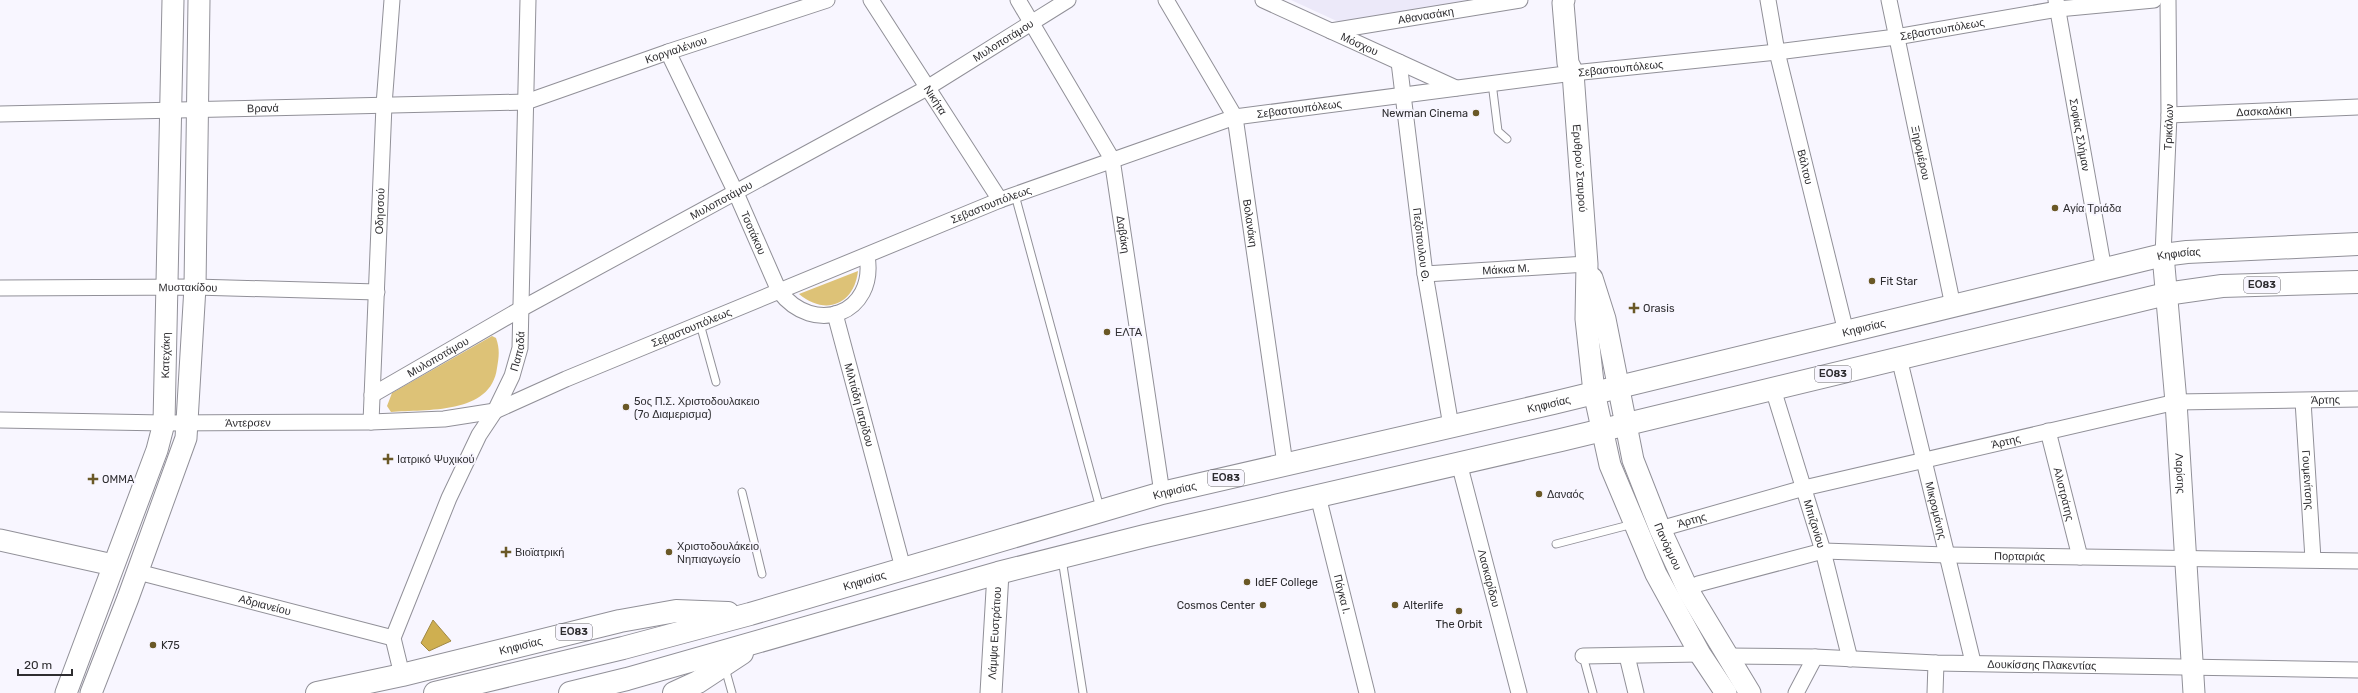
<svg xmlns="http://www.w3.org/2000/svg" width="2358" height="693" font-family="Rubik,sans-serif">
<style>
.built{fill:#ece9f9}
.green{fill:#ddc277}
.water{fill:#cfaf50;stroke:#9f8846}
.lines{fill:none;stroke-linecap:round;stroke-linejoin:round}
.lane-casing{stroke:#919098;stroke-width:9}
.street-casing{stroke:#919098;stroke-width:17}
.secondary-casing{stroke:#919098;stroke-width:23}
.primary-casing{stroke:#919098;stroke-width:24}
.lane{stroke:#fff;stroke-width:7}
.street{stroke:#fff;stroke-width:15}
.secondary{stroke:#fff;stroke-width:21}
.primary{stroke:#fff;stroke-width:22}
.poi-dot{fill:#6a5826;stroke:#f8f6ff;stroke-width:1.5}
.labels{text-anchor:middle;dominant-baseline:central;stroke-width:4;stroke-linejoin:round;paint-order:stroke}
.shield{fill:#f8f6ff;stroke:#6b696e;stroke-width:1}
.shield-label{font-size:10px;font-weight:bold;fill:#2e2d30}
.street-label{font-size:11px;fill:#2e2d30;stroke:#f8f6ff}
.poi-label{font-size:11px;fill:#2e2d30;stroke:#f8f6ff;text-anchor:start}
</style>
<rect width="100%" height="100%" fill="#f8f6ff"/>
<!-- built -->
<path class="built" d="M1291,0H1474L1341,23Z"/>
<!-- green -->
<g class="green">
<path d="M858,271C854,305 825,316 799,294Z"/>
<path d="M492,336L496,338C500,349 499,357 497,368C491,415 426,409 391,412L387,406L392,393Z"/>
</g>
<!-- water -->
<path class="water" d="M433,620L451,641L429,651L421,643Z"/>
<g class="lines">
<!-- lane casing -->
<g class="lane-casing">
<g id="lane">
<path d="M1492,83L1498,131L1507,139"/>
<path d="M1015,195L1100,508"/>
<path d="M700,324L716,382"/>
<path d="M742,492L762,574"/>
<path d="M1556,544L1633,524"/>
<path d="M1062,559L1083,693"/>
<path d="M1583,656L1593,693"/>
<path d="M725,668L732,693"/>
</g>
</g>
<!-- street casing -->
<g class="street-casing">
<g id="street">
<path id="s1" d="M871,0L1000,200"/>
<path id="s2" d="M1018,0L1112,159L1162,493"/>
<path id="s3" d="M1166,0L1235,117L1285,464"/>
<path id="s4" d="M1263,0L1456,88"/>
<path id="s5" d="M1768,0L1777,52L1846,332"/>
<path id="s6" d="M1889,0L1953,306"/>
<path id="s7" d="M2056,0L2104,270"/>
<path id="s8" d="M1331,31L1520,0"/>
<path id="s9" d="M668,52L736,193L779,291C814,337 877,314 867,256"/>
<path id="s10" d="M1399,62L1425,274L1451,426"/>
<path id="s11" d="M0,114L526,102L668,52L827,0"/>
<path id="s12" d="M2169,115L2358,107"/>
<path id="s13" d="M2163,255L2169,115L2168,0"/>
<path id="s14" d="M1425,274L1587,264"/>
<path id="s15" d="M0,288L195,287L377,292"/>
<path id="s16" d="M835,314L903,568"/>
<path id="s17" d="M1899,358L1973,662"/>
<path id="s18" d="M1773,389L1823,551L1850,659"/>
<path id="s19" d="M372,395L519,310L927,88L1068,0"/>
<path id="s20" d="M2303,401L2313,559"/>
<path id="s21" d="M0,420L164,423L371,422L444,419L495,411L566,379L1000,200L1235,117L1573,73L1777,52L1896,37L2058,9L2154,0"/>
<path id="s22" d="M371,422L384,105L392,0"/>
<path id="s23" d="M2048,431L2080,557"/>
<path id="s24" d="M1459,463L1519,693"/>
<path id="s25" d="M1318,496L1367,693"/>
<path id="s26" d="M1660,529L1804,488L2176,402L2358,399"/>
<path id="s27" d="M138,572L393,638"/>
<path id="s28" d="M1689,592L1698,584L1823,551L1947,555L2358,561"/>
<path d="M1583,656L1700,654"/>
<path d="M1627,656L1636,693"/>
<path id="s29" d="M1727,656L1815,657L1936,663L2358,670"/>
<path id="s30" d="M402,675L393,638L449,498L479,435L495,411L512,376L520,348L528,0"/>
<path d="M1796,693L1815,657"/>
<path d="M1935,693L1936,663"/>
</g>
</g>
<!-- secondary casing -->
<g class="secondary-casing">
<g id="secondary">
<path id="s31" d="M1564,0L1563,3L1568,63L1573,73L1587,264L1586,319L1594,392L1610,465L1656,574L1700,654L1726,693"/>
<path id="s32" d="M2163,255L2176,402L2194,693"/>
<path id="s33" d="M1592,278L1605,319L1633,460L1660,529L1689,592L1750,693"/>
<path d="M0,540L113,565"/>
<path id="s34" d="M66,693L157,450L164,423L173,0"/>
<path d="M91,693L128,598L186,438L195,287L199,0"/>
<path id="s35" d="M991,693L998,573"/>
</g>
</g>
<!-- primary casing -->
<g class="primary-casing">
<g id="primary">
<path id="s36" d="M317,693L402,675L620,621L676,611L728,613"/>
<path id="s37" d="M435,693L623,648L750,614L1162,493L1553,403L2163,255L2187,252L2358,244"/>
<path d="M570,693L627,679L998,573L1145,536L1561,440L2166,294L2222,286L2358,282"/>
<path d="M674,693L698,682L742,653"/>
</g>
</g>
<!-- lane -->
<use href="#lane" class="lane"/>
<!-- street -->
<use href="#street" class="street"/>
<!-- secondary -->
<use href="#secondary" class="secondary"/>
<!-- primary -->
<use href="#primary" class="primary"/>
</g>
<!-- markers -->
<g class="poi-dot">
<circle cx="1476" cy="113" r="4"/>
<circle cx="2055" cy="208" r="4"/>
<circle cx="1872" cy="281" r="4"/>
<path d="M1632 302h4v4h4v4h-4v4h-4v-4h-4v-4h4z"/>
<circle cx="1107" cy="332" r="4"/>
<circle cx="626" cy="407" r="4"/>
<path d="M386 453h4v4h4v4h-4v4h-4v-4h-4v-4h4z"/>
<path d="M91 473h4v4h4v4h-4v4h-4v-4h-4v-4h4z"/>
<circle cx="1539" cy="494" r="4"/>
<path d="M504 546h4v4h4v4h-4v4h-4v-4h-4v-4h4z"/>
<circle cx="669" cy="552" r="4"/>
<circle cx="1247" cy="582" r="4"/>
<circle cx="1263" cy="605" r="4"/>
<circle cx="1395" cy="605" r="4"/>
<circle cx="1459" cy="611" r="4"/>
<circle cx="153" cy="645" r="4"/>
</g>
<g class="labels">
<!-- shield labels -->
<g class="shield">
<rect x="2244" y="277" width="36" height="16" rx="3"/>
<rect x="1815" y="366" width="36" height="16" rx="3"/>
<rect x="1208" y="470" width="36" height="16" rx="3"/>
<rect x="556" y="624" width="36" height="16" rx="3"/>
</g>
<g class="shield-label">
<text x="2262" y="285">ΕΟ83</text>
<text x="1833" y="374">ΕΟ83</text>
<text x="1226" y="478">ΕΟ83</text>
<text x="574" y="632">ΕΟ83</text>
</g>
<!-- street labels -->
<g class="street-label">
<text stroke="none"><textPath href="#s8" startOffset="96">Αθανασάκη</textPath></text>
<text stroke="none"><textPath href="#s21" startOffset="2005">Σεβαστουπόλεως</textPath></text>
<text stroke="none"><textPath href="#s19" startOffset="724">Μυλοποτάμου</textPath></text>
<text stroke="none"><textPath href="#s4" startOffset="106">Μόσχου</textPath></text>
<text stroke="none"><textPath href="#s11" startOffset="685">Κοργιαλένιου</textPath></text>
<text stroke="none"><textPath href="#s21" startOffset="1681">Σεβαστουπόλεως</textPath></text>
<text stroke="none"><textPath href="#s1" startOffset="119">Νικήτα</textPath></text>
<text stroke="none"><textPath href="#s11" startOffset="263">Βρανά</textPath></text>
<text stroke="none"><textPath href="#s21" startOffset="1357">Σεβαστουπόλεως</textPath></text>
<text stroke="none"><textPath href="#s12" startOffset="95">Δασκαλάκη</textPath></text>
<text stroke="none"><textPath href="#s13" startOffset="128">Τρικάλων</textPath></text>
<text stroke="none"><textPath href="#s7" startOffset="137">Σοφίας Σλήμαν</textPath></text>
<text stroke="none"><textPath href="#s6" startOffset="156">Ξηρομέρου</textPath></text>
<text stroke="none"><textPath href="#s5" startOffset="171">Βάλτου</textPath></text>
<text stroke="none"><textPath href="#s31" startOffset="170">Ερυθρού Σταυρού</textPath></text>
<text stroke="none"><textPath href="#s19" startOffset="400">Μυλοποτάμου</textPath></text>
<text stroke="none"><textPath href="#s21" startOffset="1033">Σεβαστουπόλεως</textPath></text>
<text stroke="none"><textPath href="#s22" startOffset="211">Οδησσού</textPath></text>
<text stroke="none"><textPath href="#s3" startOffset="243">Βολανάκη</textPath></text>
<text stroke="none"><textPath href="#s9" startOffset="200">Τσοτάκου</textPath></text>
<text stroke="none"><textPath href="#s2" startOffset="261">Δαβάκη</textPath></text>
<text stroke="none"><textPath href="#s10" startOffset="184">Πεζόπουλου Θ.</textPath></text>
<text stroke="none"><textPath href="#s37" startOffset="1799">Κηφισίας</textPath></text>
<text stroke="none"><textPath href="#s14" startOffset="81">Μάκκα Μ.</textPath></text>
<text stroke="none"><textPath href="#s15" startOffset="188">Μυστακίδου</textPath></text>
<text stroke="none"><textPath href="#s21" startOffset="709">Σεβαστουπόλεως</textPath></text>
<text stroke="none"><textPath href="#s37" startOffset="1475">Κηφισίας</textPath></text>
<text stroke="none"><textPath href="#s30" startOffset="352">Παπαδά</textPath></text>
<text stroke="none"><textPath href="#s34" startOffset="355">Κατεχάκη</textPath></text>
<text stroke="none"><textPath href="#s19" startOffset="76">Μυλοποτάμου</textPath></text>
<text stroke="none"><textPath href="#s26" startOffset="681">Άρτης</textPath></text>
<text stroke="none"><textPath href="#s37" startOffset="1151">Κηφισίας</textPath></text>
<text stroke="none"><textPath href="#s16" startOffset="94">Μιλτιάδη Ιατρίδου</textPath></text>
<text stroke="none"><textPath href="#s21" startOffset="248">Άντερσεν</textPath></text>
<text stroke="none"><textPath href="#s26" startOffset="357">Άρτης</textPath></text>
<text stroke="none"><textPath href="#s32" startOffset="219">Λαρίσης</textPath></text>
<text stroke="none"><textPath href="#s20" startOffset="79">Γουμενίτσης</textPath></text>
<text stroke="none"><textPath href="#s37" startOffset="767">Κηφισίας</textPath></text>
<text stroke="none"><textPath href="#s23" startOffset="65">Αλιστράτης</textPath></text>
<text stroke="none"><textPath href="#s17" startOffset="157">Μικρομάνης</textPath></text>
<text stroke="none"><textPath href="#s26" startOffset="33">Άρτης</textPath></text>
<text stroke="none"><textPath href="#s18" startOffset="141">Μπιζανίου</textPath></text>
<text stroke="none"><textPath href="#s33" startOffset="280">Πανόρμου</textPath></text>
<text stroke="none"><textPath href="#s28" startOffset="338">Πορταριάς</textPath></text>
<text stroke="none"><textPath href="#s24" startOffset="119">Λασκαρίδου</textPath></text>
<text stroke="none"><textPath href="#s37" startOffset="444">Κηφισίας</textPath></text>
<text stroke="none"><textPath href="#s25" startOffset="101">Πάγκα Ι.</textPath></text>
<text stroke="none"><textPath href="#s27" startOffset="131">Αδριανείου</textPath></text>
<text stroke="none"><textPath href="#s35" startOffset="60">Λάμψα Ευστράτιου</textPath></text>
<text stroke="none"><textPath href="#s36" startOffset="209">Κηφισίας</textPath></text>
<text stroke="none"><textPath href="#s29" startOffset="315">Δουκίσσης Πλακεντίας</textPath></text>
</g>
<!-- poi labels -->
<g class="poi-label">
<text x="1468" y="113" text-anchor="end">Newman Cinema</text>
<text x="2063" y="208">Αγία Τριάδα</text>
<text x="1880" y="281">Fit Star</text>
<text x="1643" y="308">Orasis</text>
<text x="1115" y="332">ΕΛΤΑ</text>
<text x="634" y="401">5ος Π.Σ. Χριστοδουλακειο<tspan x="634" dy="13">(7ο Διαμερισμα)</tspan></text>
<text x="397" y="459">Ιατρικό Ψυχικού</text>
<text x="102" y="479">OMMA</text>
<text x="1547" y="494">Δαναός</text>
<text x="677" y="546">Χριστοδουλάκειο<tspan x="677" dy="13">Νηπιαγωγείο</tspan></text>
<text x="515" y="552">Βιοϊατρική</text>
<text x="1255" y="582">IdEF College</text>
<text x="1255" y="605" text-anchor="end">Cosmos Center</text>
<text x="1403" y="605">Alterlife</text>
<text x="1459" y="624" text-anchor="middle">The Orbit</text>
<text x="161" y="645">K75</text>
</g>
</g>
<!-- scale -->
<path d="M18 669v6h54v-6" fill="none" stroke="#2e2d30" stroke-width="2"/>
<text x="24" y="669" font-size="12" fill="#2e2d30" stroke="#f8f6ff" stroke-width="3" paint-order="stroke">20 m</text>
</svg>
